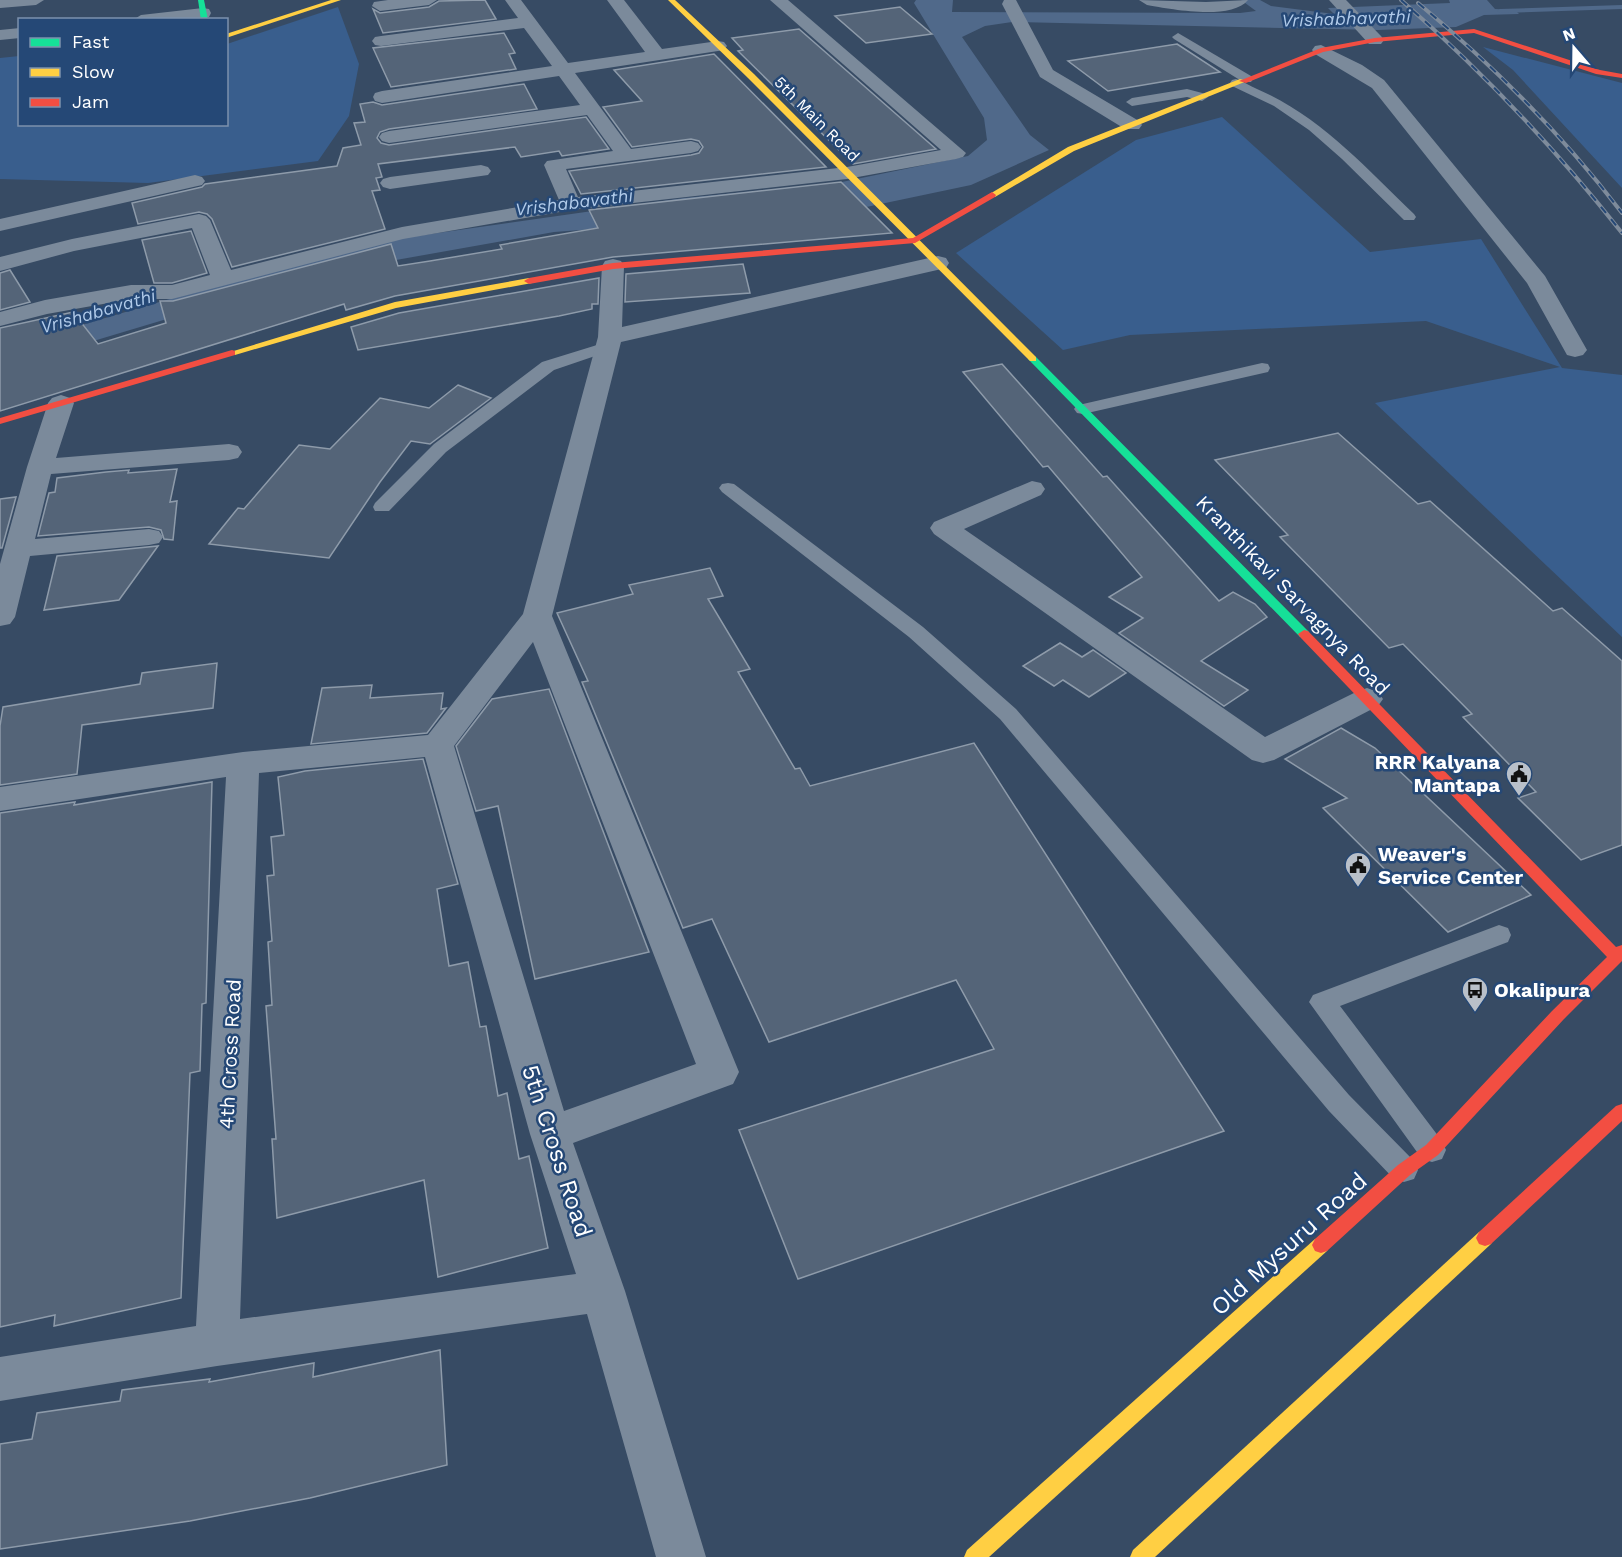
<svg xmlns="http://www.w3.org/2000/svg" width="1622" height="1557" font-family="'Work Sans',sans-serif">
<style>
.green{fill:#395e8d}
.water{fill:#50698a}
.lines{fill:none;stroke-linecap:round;stroke-linejoin:round}
.stream{fill:#50698a;fill-rule:evenodd}
.building{fill:#546478;stroke:#8e9baa;stroke-width:1.5}
.lane{fill:#7b8a9b;fill-rule:evenodd}
.street{fill:#7b8a9b;fill-rule:evenodd}
.fast{fill:#16e098;fill-rule:evenodd}
.slow{fill:#ffcf43;fill-rule:evenodd}
.jam{fill:#f24e42;fill-rule:evenodd}
.rail-casing{stroke:#7e8b9b;stroke-width:4}
.rail{stroke:#254876;stroke-width:2;stroke-dasharray:8;stroke-linecap:butt}
.labels{text-anchor:middle;dominant-baseline:central;stroke-width:5;stroke-linejoin:round;paint-order:stroke}
.far-street-label{font-size:16px;fill:#fff;stroke:#254876}
.far-water-label{font-size:18px;font-style:italic;fill:#b1cbea;stroke:#254876}
.street-label{font-size:20px;fill:#fff;stroke:#254876}
.poi-label{font-size:20px;font-weight:bold;fill:#fff;stroke:#254876;text-anchor:start}
.near-street-label{font-size:24px;fill:#fff;stroke:#254876}
</style>
<rect width="100%" height="100%" fill="#374b64"/>
<!-- green -->
<g class="green">
<path d="M338,7L359,64L349,116L318,161L148,183L0,179V58L19,56L20,124H226L227,44Z"/>
<path d="M1483,47L1622,83V188L1513,70Z"/>
<path d="M1222,117L1370,252L1481,239L1562,368L1622,375V637L1375,403L1560,367L1426,321L1130,335L1063,350L956,253L1136,140Z"/>
</g>
<!-- water -->
<path class="water" d="M916,0H953L952,12L1240,13L1256,11L1241,0H1260L1271,6L1334,14L1328,8L1450,3L1449,0H1487L1495,9L1515,10L1519,14L1484,15L1456,27L1378,30L1012,22L985,26L962,37L1030,135L1049,150L971,185L852,210L554,232L317,274L0,369V349L190,293L402,238L684,198L837,183L968,156L987,140L984,118L914,3Z"/>
<g class="lines">
<!-- stream -->
<path class="stream" d="M1622,5V9L1500,13L1497,11L1500,9Z"/>
</g>
<!-- building -->
<g class="building">
<path d="M485,0L496,19L383,33L373,9L380,13L429,7L439,1Z"/>
<path d="M900,7L932,34L866,43L835,16Z"/>
<path d="M799,29L936,149L853,164L738,51L743,50L732,38Z"/>
<path d="M504,33L515,53L509,54L516,69L391,87L373,48Z"/>
<path d="M1177,44L1220,72L1108,91L1068,61Z"/>
<path d="M714,54L826,167L581,194L569,171L691,155L699,153L703,147L699,141L691,139L632,147L603,107L642,101L614,70Z"/>
<path d="M524,84L537,109L389,129L380,132L377,138L381,143L389,145L586,117L609,149L562,156L559,151L521,157L515,147L378,164L382,177L376,178L380,190L372,191L385,229L232,267L212,219L207,214L199,212L138,224L132,203L202,187L205,184L337,166L343,148L361,145L354,123L365,122L360,104L373,102L382,105Z"/>
<path d="M841,182L892,233L613,257L395,296L346,310L344,304L0,411V328L73,312L98,344L166,323L160,301H173L391,244L398,266L430,261L502,249L500,245L598,228L589,210Z"/>
<path d="M191,231L207,273L172,283H154L142,240Z"/>
<path d="M743,264L750,293L625,302L626,274Z"/>
<path d="M10,270L30,302L0,310V273Z"/>
<path d="M599,278L598,304H592V309L559,316L358,350L351,327L399,313Z"/>
<path d="M1002,364L1103,477L1107,476L1219,601L1233,592L1255,604L1267,617L1201,661L1248,690L1224,706L1119,633L1143,618L1109,597L1142,577L1048,466L1043,467L963,372Z"/>
<path d="M458,385L491,398L430,444L411,441L380,482L329,558L209,544L238,508L244,509L299,445L330,449L380,398L429,408Z"/>
<path d="M1338,433L1418,504L1430,501L1553,611L1562,608L1622,661V845L1581,860L1518,798L1536,792L1463,717L1472,714L1403,644L1389,648L1280,537L1288,535L1215,460Z"/>
<path d="M177,469L170,502L177,501L173,540L164,539L161,530L149,527L38,536L49,493L55,492L57,478L106,472L129,470L128,473Z"/>
<path d="M16,497L2,548H0V499Z"/>
<path d="M158,546L119,600L44,610L57,556Z"/>
<path d="M710,568L723,596L708,599L750,669L738,672L795,769L800,768L810,786L974,743L1224,1131L798,1279L739,1130L994,1049L956,980L769,1042L712,919L683,928L582,682L588,681L557,613L633,594L629,585Z"/>
<path d="M1060,643L1082,657L1093,650L1126,673L1089,697L1063,680L1054,686L1023,666Z"/>
<path d="M217,663L213,708L82,725L77,774L0,785V726L3,707L140,684L142,673Z"/>
<path d="M372,685L370,698L443,693L441,709L446,708L427,733L311,744L322,688Z"/>
<path d="M549,689L649,952L535,979L498,806L476,811L456,746L492,699Z"/>
<path d="M1341,728L1375,748L1531,895L1448,932L1323,808L1347,798L1285,759Z"/>
<path d="M423,759L458,884L437,889L449,966L468,962L480,1027L486,1026L498,1096L507,1093L519,1159L529,1156L548,1248L438,1277L424,1180L277,1218L272,1139H276L266,1006L272,1005L268,942L272,941L267,876L274,875L271,837L284,835L278,777L305,771Z"/>
<path d="M212,782L206,1003L202,1004L200,1071L190,1073L181,1298L54,1326L55,1315L0,1327V813L75,802L74,805Z"/>
<path d="M440,1350L447,1465L310,1498L190,1521L0,1549V1444L32,1439L37,1413L120,1401L122,1390L210,1379L209,1382L314,1363L313,1377Z"/>
</g>
<g class="lines">
<!-- lane -->
<g class="lane">
<path d="M1178,33L1251,76L1253,79L1251,82H1243L1174,39L1172,37Z"/>
<path d="M1236,79C1243,81 1250,86 1257,89C1320,116 1365,167 1414,214L1416,217L1414,220H1404L1342,159L1309,130L1274,106L1232,86L1230,83L1232,80Z"/>
<path d="M1187,89L1206,94L1208,97L1202,101L1187,97L1132,106L1126,102L1132,98Z"/>
<path d="M597,345L613,347L615,350L613,353L598,355L554,370L446,452L389,511H375L373,507L375,503L434,444L542,362Z"/>
<path d="M1262,363L1268,364L1270,368L1268,372L1083,414L1077,413L1074,409L1077,405L1083,404Z"/>
<path d="M728,483L734,484L923,627L1016,709L1349,1095L1414,1161L1418,1170L1414,1179L1404,1182L1394,1179L1329,1111L1000,719L909,637L722,492L719,488L722,484Z"/>
<path d="M1499,925L1508,928L1511,935L1508,942L1340,1006L1442,1141L1446,1150L1442,1159L1432,1162L1422,1159L1309,1002L1313,995Z"/>
</g>
<!-- street -->
<g class="street">
<path d="M0,0H44L36,5L0,8Z"/>
<path d="M388,0H437L429,5L380,11L372,6L374,2Z"/>
<path d="M505,0H521L568,63L645,52L607,0H624L662,49L718,41L724,42L727,46L724,50L718,51L575,73L631,149L691,141L698,143L701,147L698,151L691,153L566,169L578,197L847,167L941,150L770,0H788L966,153L963,157L956,159L847,179L571,210L403,239L172,299H131L47,314L0,326V312L45,300L131,285H172L210,275L192,228L74,251L0,271V257L72,239L199,214L206,216L210,220L231,270L402,227L559,200L544,165L547,161L613,151L587,115L389,143L382,141L379,137L382,133L389,131L580,105L559,76L382,103L375,101L373,97L375,93L382,91L552,66L524,28L381,46L375,45L372,41L375,37L381,36L518,18Z"/>
<path d="M1004,0H1016L1053,70L1139,121L1142,125L1139,129H1125L1040,77L1002,4Z"/>
<path d="M1139,0L1206,2L1248,0C1231,21 1170,9 1147,5Z"/>
<path d="M1329,0H1346L1381,36L1384,40L1381,44H1369Z"/>
<path d="M203,8L209,9L211,13L209,17L190,20H133L141,15Z"/>
<path d="M20,28V38L0,40V30Z"/>
<path d="M1321,45L1362,65L1384,80L1545,276L1587,350L1583,355L1575,357L1567,355L1527,283L1372,88L1315,54L1312,50L1315,46Z"/>
<path d="M481,165L488,167L491,171L488,175L390,189L383,187L380,183L383,179L390,177Z"/>
<path d="M195,175L202,177L205,181L202,185L0,231V219Z"/>
<path d="M938,256L946,258L949,263L946,268L621,342L552,616L739,1072L733,1084L573,1143L625,1291L706,1557H656L587,1314L217,1366L0,1401V1357L196,1326L226,777L0,811V787L243,752L428,735L523,614L598,337L602,266L605,261L613,259L621,261L624,266L622,327ZM533,642L696,1064L564,1111L454,746ZM425,757L530,1134L576,1274L240,1319L259,773Z"/>
<path d="M61,395L70,398L74,403L56,458L229,444L238,446L242,452L238,458L229,460L51,474L35,539L149,529L159,531L163,537L159,543L149,545L30,556L15,617L10,624L0,626V564L27,467L48,403L52,398Z"/>
<path d="M1032,481L1041,483L1045,489L1041,495L964,529L1265,737L1356,692L1367,688L1378,692L1383,699L1378,706L1274,760L1263,763L1252,760L934,534L930,528L934,522Z"/>
</g>
<!-- fast -->
<g class="fast">
<path d="M198,0H204L208,20H201Z"/>
<path d="M1033,356L1036,357L1308,631L1310,634L1308,637H1300L1030,361L1028,359Z"/>
</g>
<!-- slow -->
<g class="slow">
<path d="M331,0H341L226,38V34Z"/>
<path d="M668,0H675L754,74L1036,357V361H1030L748,78Z"/>
<path d="M1240,79L1247,81L1074,151L995,197L988,195L1068,147Z"/>
<path d="M529,278L532,279V283L396,308L235,355L227,353L395,302Z"/>
<path d="M1485,1230L1491,1232L1494,1238L1491,1244L1155,1557H1130L1133,1550L1479,1232Z"/>
<path d="M1321,1237L1327,1239L1330,1245L1327,1251L989,1557H964L967,1550L1315,1239Z"/>
</g>
<!-- jam -->
<g class="jam">
<path d="M1474,29L1600,70L1622,74V78L1596,74L1474,33L1375,42L1323,52L1246,83L1239,81L1321,48L1375,38Z"/>
<path d="M992,192L996,195L995,197L915,243L613,269L529,284L524,281L529,278L613,263L913,238Z"/>
<path d="M232,350L235,351V355L0,424V418Z"/>
<path d="M1304,630L1308,631L1616,947L1622,945V961L1564,1019L1438,1155L1410,1175L1327,1251L1321,1253L1315,1251L1312,1245L1315,1239L1398,1165L1426,1145L1552,1011L1607,957L1300,637L1298,634Z"/>
<path d="M1622,1104V1121L1491,1244L1485,1246L1479,1244L1476,1238L1479,1232L1616,1106Z"/>
</g>
<!-- rail casing -->
<g class="rail-casing">
<g id="rail">
<path d="M1401,0C1482,71 1555,148 1622,233"/>
<path d="M1418,3C1494,66 1562,134 1622,213"/>
</g>
</g>
<!-- rail -->
<use href="#rail" class="rail"/>
</g>
<!-- icons -->
<defs>
<g id="civic-pin" transform="scale(1.35)"><path d="M0 17L-7.5 6A9.5 9.5 0 1 1 7.5 6Z" fill="#b9c0c9" stroke="#254876"/><path d="M-.6-6.5H3V-4.5H.6V-3L4-1V1h2V6H-6V1h2V-1L-.6-3ZM-1.2 2.5V6h2.4V2.5Z" fill="#111"/></g>
<g id="bus-pin" transform="scale(1.35)"><path d="M0 17L-7.5 6A9.5 9.5 0 1 1 7.5 6Z" fill="#b9c0c9" stroke="#254876"/><path d="M-5-6H5V4H4V6H2V4H-2V6H-4V4H-5ZM-3.5-4V0h7V-4ZM-3.5 1.2v1.5H-2V1.2ZM2 1.2v1.5H3.5V1.2Z" fill="#111"/></g>
</defs>
<g fill-rule="evenodd">
<use href="#civic-pin" x="1519" y="774"/>
<use href="#civic-pin" x="1358" y="865"/>
<use href="#bus-pin" x="1475" y="990"/>
</g>
<g class="labels">
<!-- far-street labels -->
<g class="far-street-label">
<text transform="translate(817 119) rotate(45)">5th Main Road</text>
</g>
<!-- far-water labels -->
<g class="far-water-label">
<text transform="translate(1346 18) rotate(-2)">Vrishabhavathi</text>
<text transform="translate(574 202) rotate(-7)">Vrishabavathi</text>
<text transform="translate(98 311) rotate(-16)">Vrishabavathi</text>
</g>
<!-- street labels -->
<g class="street-label">
<text transform="translate(1293 595) rotate(46)">Kranthikavi Sarvagnya Road</text>
<text transform="translate(230 1054) rotate(-87)">4th Cross Road</text>
</g>
<!-- poi labels -->
<g class="poi-label">
<text x="1500" y="762" text-anchor="end">RRR Kalyana<tspan x="1500" dy="23">Mantapa</tspan></text>
<text x="1378" y="854">Weaver's<tspan x="1378" dy="23">Service Center</tspan></text>
<text x="1494" y="990">Okalipura</text>
</g>
<!-- near-street labels -->
<g class="near-street-label">
<text transform="translate(557 1151) rotate(72)">5th Cross Road</text>
<text transform="translate(1289 1244) rotate(-42)">Old Mysuru Road</text>
</g>
</g>
<!-- legend -->
<rect x="18" y="18" width="210" height="108" fill="#254876" stroke="#7c91ad" stroke-width="1.5"/>
<rect x="30" y="38" width="30" height="9" fill="#16e098" stroke="#7c91ad" stroke-width="1.5"/>
<text x="72" y="48" font-size="18" fill="#ffffff">Fast</text>
<rect x="30" y="68" width="30" height="9" fill="#ffcf43" stroke="#7c91ad" stroke-width="1.5"/>
<text x="72" y="78" font-size="18" fill="#ffffff">Slow</text>
<rect x="30" y="98" width="30" height="9" fill="#f24e42" stroke="#7c91ad" stroke-width="1.5"/>
<text x="72" y="108" font-size="18" fill="#ffffff">Jam</text>
<!-- north arrow -->
<g transform="translate(1574 48) rotate(340)" stroke="#254876" stroke-width="4.5" paint-order="stroke">
<path d="M0-4.5L10 22L0 15L-10 22Z" fill="#ffffff"/>
<text y="-9" font-size="16" font-weight="bold" text-anchor="middle" fill="#ffffff">N</text>
</g>
</svg>
